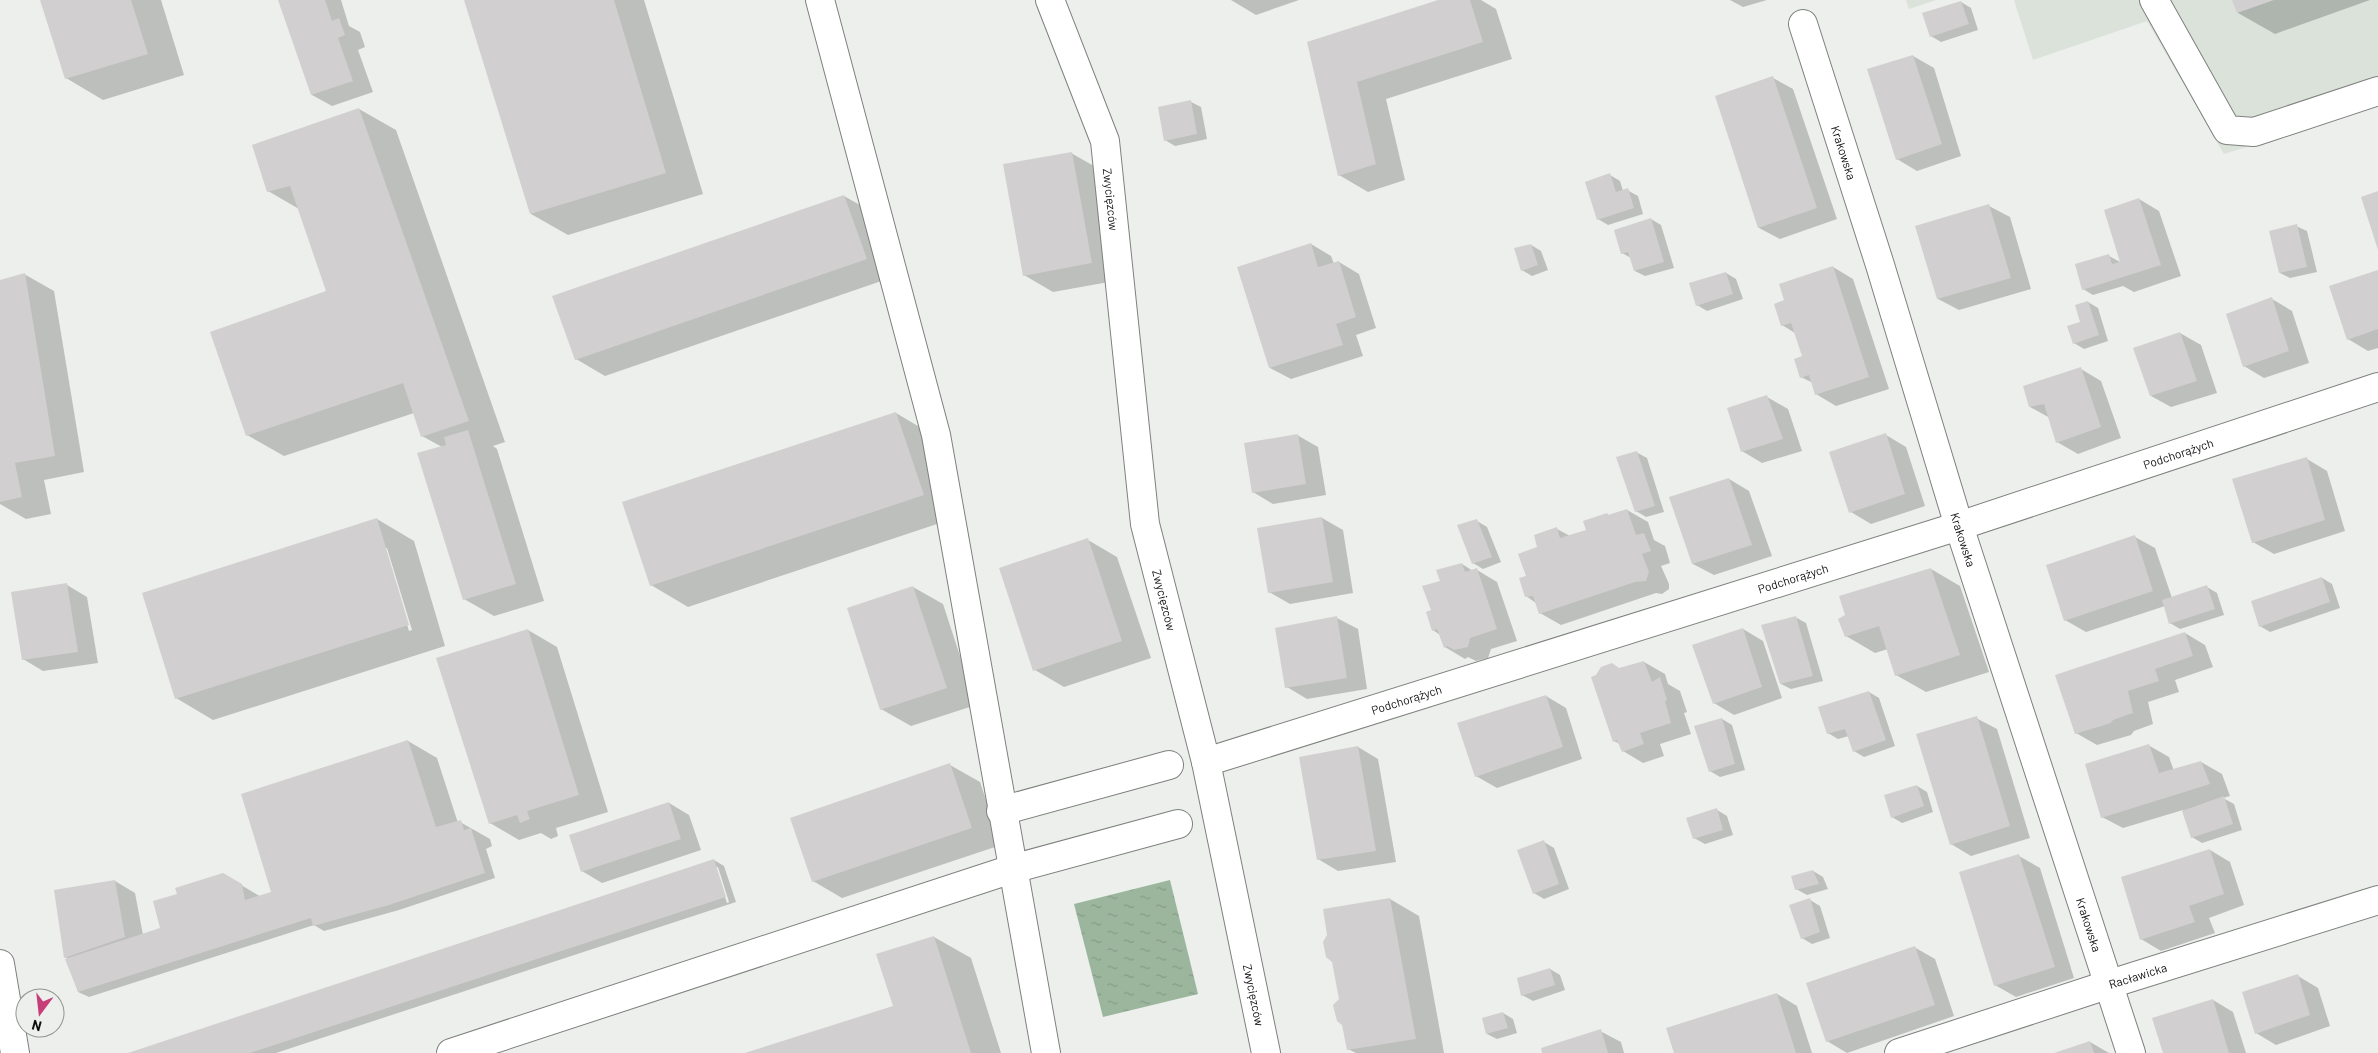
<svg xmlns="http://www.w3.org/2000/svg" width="2378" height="1053" font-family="Barlow,sans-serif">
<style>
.built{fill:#dae2da}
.water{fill:url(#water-ripples)}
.shadow{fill:#0003;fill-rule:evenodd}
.building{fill:#d2cfd0}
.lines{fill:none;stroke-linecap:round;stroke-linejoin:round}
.minor-casing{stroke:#7e817e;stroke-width:30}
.minor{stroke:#fff;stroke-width:28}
.labels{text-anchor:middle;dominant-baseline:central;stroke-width:5;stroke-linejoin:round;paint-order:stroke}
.street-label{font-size:12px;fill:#0d0e0d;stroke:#ecefec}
</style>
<defs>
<pattern id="water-ripples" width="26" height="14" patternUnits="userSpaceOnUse" patternTransform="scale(1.25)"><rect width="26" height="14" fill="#9cb69d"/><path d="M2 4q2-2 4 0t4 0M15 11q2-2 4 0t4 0" fill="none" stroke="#859b86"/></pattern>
</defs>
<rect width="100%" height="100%" fill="#ecefec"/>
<!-- built -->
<g class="built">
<path d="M1906,0H1936L1909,9Z"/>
<path d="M2014,0H2378V106L2224,154L2147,21L2033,60Z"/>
</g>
<!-- water -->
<path class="water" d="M1170,880L1198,994L1103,1017L1074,904Z"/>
<!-- shadow -->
<g class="shadow">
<path d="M41,0H161L184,75L103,100L66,78Z"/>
<path d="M279,0H341L349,26L360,32L365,47L358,50L373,92L332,106L312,95Z"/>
<path d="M466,0H644L703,194L568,235L531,214Z"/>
<path d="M1231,0H1299L1256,15Z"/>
<path d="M1442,0H1481L1496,9L1512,59L1386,99L1405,180L1368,192L1339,175L1308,43Z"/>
<path d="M1730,0H1767L1743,7Z"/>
<path d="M2233,0H2370L2275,34L2238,13Z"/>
<path d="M1961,2L1971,8L1978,30L1941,42L1931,36Z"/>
<path d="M1913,56L1934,68L1961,156L1917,171L1897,159Z"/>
<path d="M1773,78L1793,89L1837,219L1780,239L1759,228Z"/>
<path d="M1191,102L1201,107L1207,139L1175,146L1165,140Z"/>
<path d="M359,109L396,130L505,442L493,446L497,449L544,601L494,616L464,599L442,447L422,436L414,413L284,456L247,435L328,292L299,209L268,191Z"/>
<path d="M1071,153L1101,170L1120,280L1053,292L1024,275Z"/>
<path d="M1610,175L1620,181L1623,191L1627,190L1638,196L1643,214L1608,225L1598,219Z"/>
<path d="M844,196L874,213L896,276L605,376L576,359Z"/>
<path d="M2139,199L2159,211L2181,276L2134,292L2123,286L2093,295L2083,289L2109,256L2122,263Z"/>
<path d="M1989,206L2010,217L2031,289L1959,310L1938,299L1917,227Z"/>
<path d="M1651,219L1661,225L1674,268L1645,276L1635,271L1631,258L1622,253Z"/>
<path d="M2296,226L2307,231L2317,272L2290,278L2280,273Z"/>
<path d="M1311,244L1331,256L1334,264L1339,262L1359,274L1376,328L1356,335L1363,356L1291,379L1270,368Z"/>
<path d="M1531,245L1541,251L1548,270L1532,276L1522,270Z"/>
<path d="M1833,267L1853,279L1889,389L1836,406L1816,394L1813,383L1801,377L1803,356L1795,333L1782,325L1786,301Z"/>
<path d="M2378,271V348L2368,351L2348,339Z"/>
<path d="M1726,273L1736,279L1743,299L1707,311L1697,305Z"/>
<path d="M24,274L54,291L84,472L44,480L51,514L26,519L0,504V281Z"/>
<path d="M2272,299L2292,311L2309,363L2264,378L2244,366Z"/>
<path d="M2088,302L2098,308L2108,341L2084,349L2074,343Z"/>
<path d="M2180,333L2201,345L2217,393L2171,407L2151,396Z"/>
<path d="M2081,369L2101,381L2121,438L2078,454L2057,442L2050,418L2030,407Z"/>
<path d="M1767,397L1788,409L1802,451L1762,463L1742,451Z"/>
<path d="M896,413L933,435L961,516L688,607L651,585Z"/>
<path d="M1297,435L1318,447L1326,495L1273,504L1253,492Z"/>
<path d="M1886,435L1906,447L1925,506L1871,524L1851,512L1831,453Z"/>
<path d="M1636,452L1647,458L1664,512L1646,517L1636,511Z"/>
<path d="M2307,459L2327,471L2345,531L2274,554L2253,542Z"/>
<path d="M1729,479L1749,491L1772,556L1714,575L1693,564L1671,497Z"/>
<path d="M1627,510L1648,522L1654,540L1665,546L1670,563L1661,566L1669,584V589L1662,594L1656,593L1561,625L1540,613L1536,603L1526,596L1527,576L1539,547L1557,529L1570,536L1588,530L1607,514L1610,516Z"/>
<path d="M1322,518L1343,530L1353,593L1290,604L1269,592Z"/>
<path d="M377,519L414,541L445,646L213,720L176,698ZM384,548H387L412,630L409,631Z"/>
<path d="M1477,521L1487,527L1501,562L1483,569L1473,563Z"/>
<path d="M2135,537L2155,548L2172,598L2207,587L2217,593L2224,615L2180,629L2170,623L2165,606L2086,632L2065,620Z"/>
<path d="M1088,540L1117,557L1151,658L1064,687L1035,670Z"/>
<path d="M1462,564L1473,571L1477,570L1497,582L1517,641L1491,649L1488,658L1476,661L1468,657L1465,659L1445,647L1440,635L1433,630L1432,611L1441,582Z"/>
<path d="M1931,569L1960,586L1989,672L1926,692L1896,675L1888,649L1875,653L1846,636Z"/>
<path d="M2322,578L2332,584L2340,608L2270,632L2260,626Z"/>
<path d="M67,585L87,597L98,663L43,671L23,659Z"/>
<path d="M913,587L943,604L976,705L911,726L881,709Z"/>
<path d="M1795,617L1806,623L1823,681L1791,689L1781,684Z"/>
<path d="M1337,618L1358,629L1367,689L1307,699L1287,687Z"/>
<path d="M1743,629L1763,641L1782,698L1734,715L1714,703Z"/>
<path d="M528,630L557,647L608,812L556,828L558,836L551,839L541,833L519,840L490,823Z"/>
<path d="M2185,633L2205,645L2213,667L2175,680L2179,692L2148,702L2153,724L2134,731L2131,735L2097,745L2076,733Z"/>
<path d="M1644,662L1665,674L1668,684L1680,691L1687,712L1684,713L1691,734L1660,744L1664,756L1643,763L1623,751L1620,744L1614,741L1620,669Z"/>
<path d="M1869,692L1879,698L1895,746L1864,757L1854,751L1849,736L1838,739L1828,733Z"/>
<path d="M1546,696L1566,708L1582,759L1497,788L1476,776Z"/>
<path d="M1976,718L1997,729L2030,838L1971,856L1951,844Z"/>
<path d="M1722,719L1732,725L1745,770L1720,777L1710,771Z"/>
<path d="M408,741L437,758L458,823L460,822L490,839L492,846L486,849L495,878L399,910L324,931L314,925L89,997L78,992L69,959L65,957L115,881L135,893L143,935L162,929L179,895L223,874L261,897L275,892Z"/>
<path d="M2148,745L2169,757L2174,771L2201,762L2222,774L2230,796L2223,798L2234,804L2242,830L2202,843L2192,837L2183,810L2123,828L2102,817Z"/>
<path d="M1358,747L1378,759L1396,862L1338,871L1318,859Z"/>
<path d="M950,765L980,782L1001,845L842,898L813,881Z"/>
<path d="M1917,786L1927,792L1933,812L1902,823L1892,817Z"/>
<path d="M669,803L689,815L701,850L602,883L582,871Z"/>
<path d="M1717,810L1727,816L1733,835L1705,844L1694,838Z"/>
<path d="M1544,842L1554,848L1569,889L1544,899L1534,893Z"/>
<path d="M2210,850L2230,862L2244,905L2209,918L2215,933L2161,951L2141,939Z"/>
<path d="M2019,856L2040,868L2074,978L2016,997L1995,985Z"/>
<path d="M714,860L724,866L736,902L276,1053H130ZM715,867H718L729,902L727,903Z"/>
<path d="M1813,871L1823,877L1828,889L1807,895L1796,889Z"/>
<path d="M1390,899L1419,916L1444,1053H1356L1348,1049L1340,999Z"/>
<path d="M1810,900L1820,906L1830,938L1812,944L1802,938Z"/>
<path d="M934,937L971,958L1001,1053H747L894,1007L878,954Z"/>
<path d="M1914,947L1935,959L1954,1016L1847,1053L1827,1041Z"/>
<path d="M1550,969L1560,975L1565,990L1533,1001L1522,995L1518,979Z"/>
<path d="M2298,976L2318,988L2330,1026L2276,1045L2256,1033Z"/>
<path d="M1777,994L1797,1006L1812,1053H1676Z"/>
<path d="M2213,1000L2233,1012L2246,1053H2165Z"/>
<path d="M1503,1013L1513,1019L1517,1033L1497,1039L1487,1034Z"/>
<path d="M1600,1031L1621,1042L1624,1053H1544Z"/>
<path d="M2090,1042L2109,1053H2057Z"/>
</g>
<!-- building -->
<g class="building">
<path d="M40,0H131L148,54L65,79Z"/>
<path d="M278,0H325L332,21L339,18L345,35L338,38L353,81L311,95Z"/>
<path d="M464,0H614L666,173L530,214Z"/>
<path d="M1438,0H1470L1483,42L1357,82L1376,164L1338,176L1307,42Z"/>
<path d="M2232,0H2274L2237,13Z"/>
<path d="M1961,1L1969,24L1930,37L1922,13Z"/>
<path d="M1913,55L1942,144L1896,160L1867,69Z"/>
<path d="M1773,76L1817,208L1758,228L1715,96Z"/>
<path d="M1191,100L1197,134L1164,141L1158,107Z"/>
<path d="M359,108L469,421L421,437L403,383L246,436L210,332L326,291L290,186L267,192L252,145Z"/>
<path d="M1072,152L1092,263L1023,276L1003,164Z"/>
<path d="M1610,173L1616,192L1628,188L1634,208L1597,220L1585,182Z"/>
<path d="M2378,191V250L2361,197Z"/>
<path d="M844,195L867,259L575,360L552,296Z"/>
<path d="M2139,198L2161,265L2082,290L2075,264L2109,254L2112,264L2120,262L2104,210Z"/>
<path d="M1989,204L2011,278L1937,299L1915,226Z"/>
<path d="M1651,218L1664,262L1634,271L1628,252L1621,254L1614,230Z"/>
<path d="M2297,224L2307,267L2279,273L2269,231Z"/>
<path d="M1311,243L1318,267L1339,261L1356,317L1336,324L1343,345L1269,368L1237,267Z"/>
<path d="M1531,244L1538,265L1521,271L1514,248Z"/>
<path d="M1833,266L1869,377L1815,395L1809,375L1800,378L1794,359L1802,356L1791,323L1781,326L1774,304L1784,300L1779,284Z"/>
<path d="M2378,270V329L2347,340L2329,286Z"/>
<path d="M1726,272L1733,294L1696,306L1689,283Z"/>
<path d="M25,273L55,456L15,463L22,497L0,502V280Z"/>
<path d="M2272,297L2289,351L2243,367L2226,314Z"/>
<path d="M2088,301L2099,335L2073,344L2067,326L2080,322L2075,305Z"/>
<path d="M2180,332L2197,381L2150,396L2133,348Z"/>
<path d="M2081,367L2101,427L2056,443L2044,404L2029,407L2023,386Z"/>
<path d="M1767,395L1783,439L1741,452L1727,408Z"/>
<path d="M896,412L924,495L650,586L622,502Z"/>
<path d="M468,430L516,584L463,600L417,453L446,445L444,437Z"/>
<path d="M1886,433L1905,494L1849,513L1829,452Z"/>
<path d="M1298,434L1306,484L1252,493L1244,443Z"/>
<path d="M1637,451L1655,506L1635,512L1616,457Z"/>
<path d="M2307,457L2325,520L2252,543L2232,479Z"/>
<path d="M1729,478L1752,545L1692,564L1669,497Z"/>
<path d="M1627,509L1636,535L1644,533L1651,551L1642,554L1649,572L1646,581L1635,582L1539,614L1533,596L1525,597L1519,578L1526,576L1518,554L1537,547L1534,535L1557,527L1560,538L1586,530L1583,521L1607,513L1608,515Z"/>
<path d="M1322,517L1333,582L1268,593L1257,528Z"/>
<path d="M377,518L409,625L175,699L142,593Z"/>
<path d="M1477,519L1492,557L1472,564L1457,525Z"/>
<path d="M2135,535L2153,591L2064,621L2046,565Z"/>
<path d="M1088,538L1122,641L1033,671L999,568Z"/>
<path d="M1462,563L1465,572L1477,568L1497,629L1470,638L1468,647L1454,650L1447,646L1444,648L1437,629L1432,631L1426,612L1431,610L1422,586L1440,581L1436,570Z"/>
<path d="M1931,568L1960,655L1895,676L1879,626L1845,637L1838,619L1845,615L1839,596Z"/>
<path d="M2322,577L2330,602L2259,627L2251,601Z"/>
<path d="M67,583L78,652L22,660L11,592Z"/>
<path d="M2207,585L2215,609L2169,624L2162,600Z"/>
<path d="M913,586L947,688L880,710L847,608Z"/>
<path d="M1337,616L1347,678L1285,688L1275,628Z"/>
<path d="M1796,616L1813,676L1780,684L1761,625Z"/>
<path d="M1743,628L1762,687L1713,704L1692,645Z"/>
<path d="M528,629L579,795L527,811L530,819L520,823L517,815L489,824L436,658Z"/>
<path d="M2185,632L2193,656L2155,669L2159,681L2128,691L2133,713L2113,720L2111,723L2075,734L2055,675Z"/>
<path d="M1644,661L1652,682L1660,677L1667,700L1665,701L1671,723L1640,733L1644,744L1622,752L1617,740L1613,742L1591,677L1596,675L1601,667L1612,663L1619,668Z"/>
<path d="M1869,691L1886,740L1853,752L1845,729L1827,734L1818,707Z"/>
<path d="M1546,695L1563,747L1475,777L1457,723Z"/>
<path d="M1977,716L2010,826L1950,845L1916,734Z"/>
<path d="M1722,718L1735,764L1709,772L1694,726Z"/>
<path d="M408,740L436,827L461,820L464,830L471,828L485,873L389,905L313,926L311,918L78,992L65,959L160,928L153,901L177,894L175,888L223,873L242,884L245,900L271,892L241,794Z"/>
<path d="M2149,744L2159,773L2201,761L2210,784L2101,818L2085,764Z"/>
<path d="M1358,746L1376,851L1317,860L1299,757Z"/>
<path d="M950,763L972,828L812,882L790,818Z"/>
<path d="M1917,785L1924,806L1891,818L1884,795Z"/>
<path d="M2224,796L2233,824L2191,838L2182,811Z"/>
<path d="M669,802L681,839L581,872L569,835Z"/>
<path d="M1717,808L1723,830L1693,839L1686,818Z"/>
<path d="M1544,840L1559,884L1533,894L1517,850Z"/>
<path d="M2210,849L2224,894L2189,906L2195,922L2140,940L2121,877Z"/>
<path d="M2019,854L2055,967L1994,986L1959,872Z"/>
<path d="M714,859L726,897L250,1053H128Z"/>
<path d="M1813,870L1819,884L1795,890L1791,876Z"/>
<path d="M115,880L125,937L64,958L54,890Z"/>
<path d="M1390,898L1416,1039L1347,1050L1342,1025L1337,1021L1333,1005L1339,999L1332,962L1326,957L1323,942L1327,935L1323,909Z"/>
<path d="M1810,898L1820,932L1801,939L1789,905Z"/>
<path d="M934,936L971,1053H745L893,1006L876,954Z"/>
<path d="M1915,946L1935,1005L1826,1042L1806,983Z"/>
<path d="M1550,968L1555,985L1521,996L1517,978Z"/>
<path d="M2298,974L2310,1015L2255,1034L2242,992Z"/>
<path d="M1777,993L1796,1053H1674L1666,1028Z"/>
<path d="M2213,999L2229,1053H2163L2152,1018Z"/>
<path d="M1503,1012L1508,1028L1486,1034L1482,1018Z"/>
<path d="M1601,1029L1608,1053H1542L1541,1048Z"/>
<path d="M2090,1041L2094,1053H2054Z"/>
</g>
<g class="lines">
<!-- minor casing -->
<g class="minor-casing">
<g id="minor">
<path d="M820,0L936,435L1046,1053"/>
<path id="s1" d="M1050,0L1105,141L1145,524L1206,762L1266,1053"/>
<path d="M2154,0L2227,130L2254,132L2378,91"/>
<path id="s2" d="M1803,24L1880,265L1959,526L2131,1053"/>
<path id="s3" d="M1206,762L1959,526L2378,387"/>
<path d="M1001,811L1169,765"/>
<path d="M0,964L15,1053"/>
<path d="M451,1053L1012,869L1178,824"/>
<path id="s4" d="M1899,1053L2110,984L2378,900"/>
</g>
</g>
<!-- minor -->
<use href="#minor" class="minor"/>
</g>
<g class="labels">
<!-- street labels -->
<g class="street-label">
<text stroke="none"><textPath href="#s2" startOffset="135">Krakowska</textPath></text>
<text stroke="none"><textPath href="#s1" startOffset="210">Zwycięzców</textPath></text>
<text stroke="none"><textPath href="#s3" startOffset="1020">Podchorążych</textPath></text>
<text stroke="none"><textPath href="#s2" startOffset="540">Krakowska</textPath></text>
<text stroke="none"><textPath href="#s3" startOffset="615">Podchorążych</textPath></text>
<text stroke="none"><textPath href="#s1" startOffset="615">Zwycięzców</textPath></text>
<text stroke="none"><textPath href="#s3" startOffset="210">Podchorążych</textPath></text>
<text stroke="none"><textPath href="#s2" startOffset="945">Krakowska</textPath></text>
<text stroke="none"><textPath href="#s4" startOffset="251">Racławicka</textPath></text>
<text stroke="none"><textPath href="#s1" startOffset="1020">Zwycięzców</textPath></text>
</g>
</g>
<!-- north arrow -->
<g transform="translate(40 1013) rotate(195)"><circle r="24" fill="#ecefec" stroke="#939593"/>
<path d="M0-4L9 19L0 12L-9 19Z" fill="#c73d78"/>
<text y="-8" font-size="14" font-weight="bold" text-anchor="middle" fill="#0d0e0d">N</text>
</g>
</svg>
